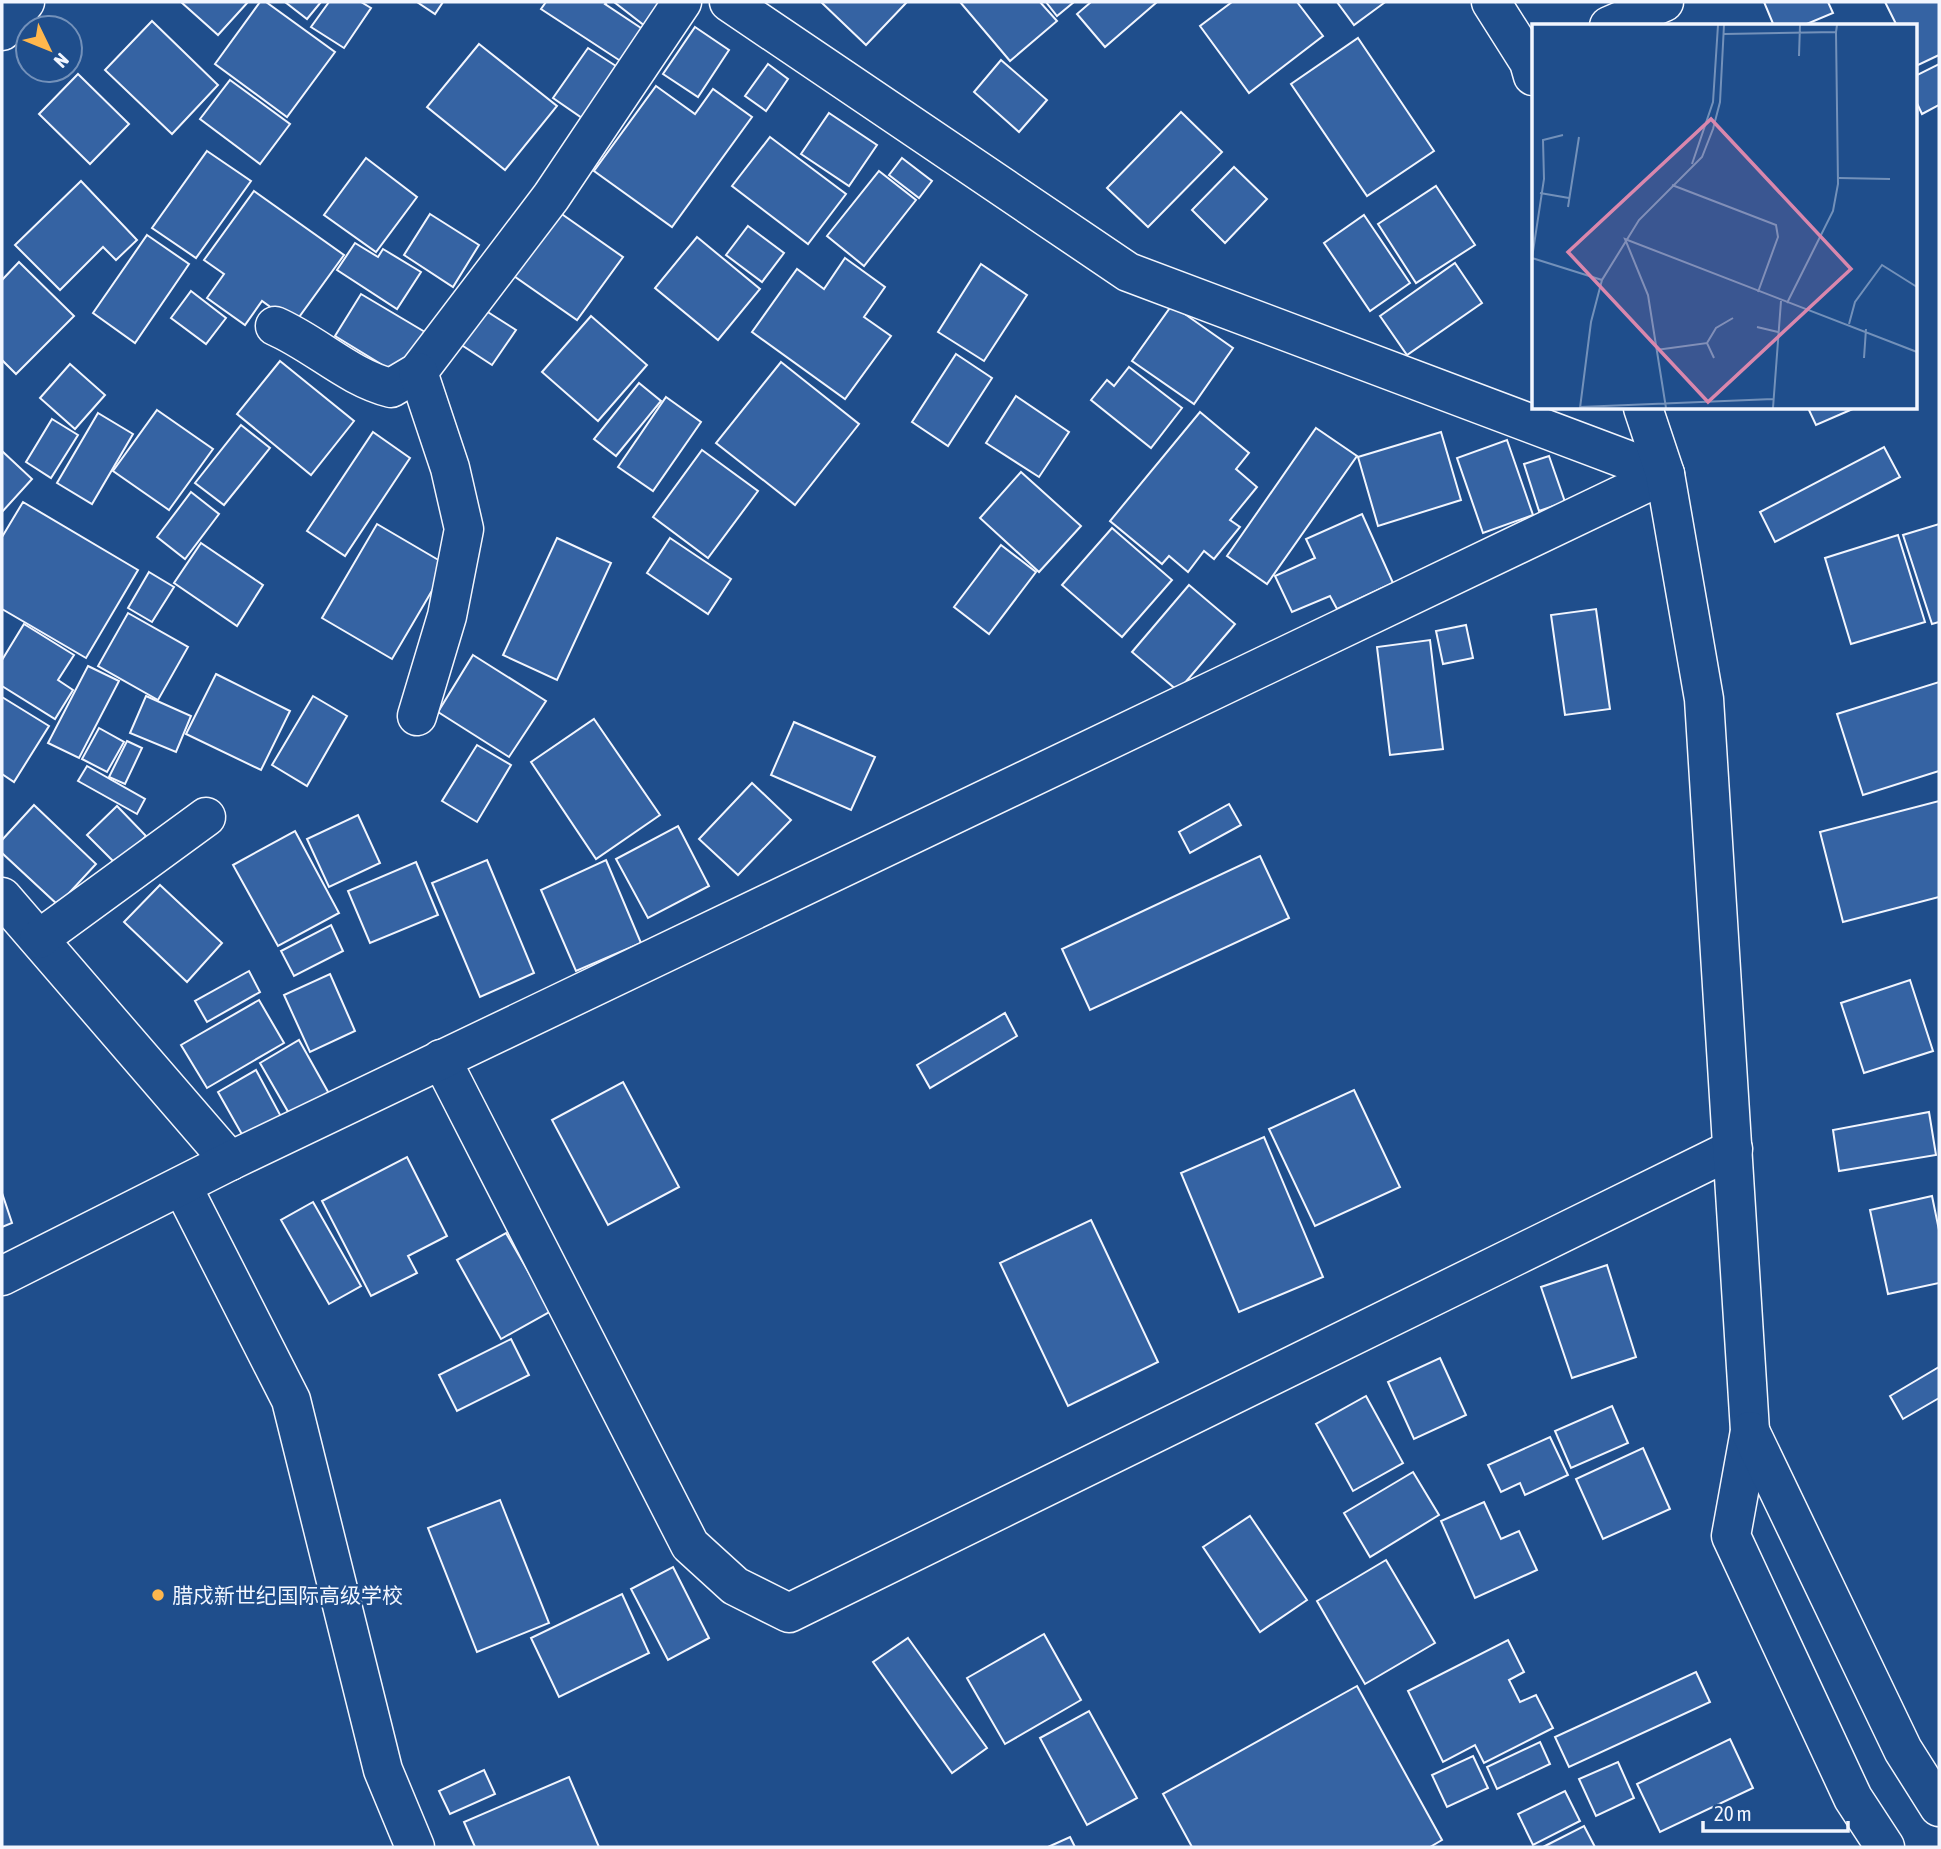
<svg xmlns="http://www.w3.org/2000/svg" width="1941" height="1849" font-family="'Asap Condensed','Noto Sans SC',sans-serif">
<style>
.building{fill:#3563a3;stroke:#f2f6ff;stroke-width:2}
.lines{fill:none;stroke-linecap:round;stroke-linejoin:round}
.minor-casing{stroke:#f2f6ff;stroke-width:41}
.primary-casing{stroke:#f2f6ff;stroke-width:41}
.minor{stroke:#1f4e8c;stroke-width:38}
.primary{stroke:#1f4e8c;stroke-width:38}
.poi-dot{fill:#ffb74d;stroke:#1f4e8c;stroke-width:2.5}
.labels{text-anchor:middle;dominant-baseline:central;stroke-width:5;stroke-linejoin:round;paint-order:stroke}
.poi-label{font-size:21px;fill:#f2f6ff;stroke:#1f4e8c;text-anchor:start}
.inset-road{fill:none;stroke:#7391ba;stroke-width:2}
.view{fill:#da87ad;fill-opacity:0.15;stroke:#da87ad;stroke-width:3.5}
.inset-edge{fill:none;stroke:#f2f6ff;stroke-width:3.5}
</style>
<rect width="100%" height="100%" fill="#1f4e8c"/>
<!-- building -->
<g class="building">
<path d="M181,2H248L218,35Z"/>
<path d="M260,2H266L335,52L287,117L215,64Z"/>
<path d="M285,2H321L307,19Z"/>
<path d="M329,2H361L371,8L344,48L311,27Z"/>
<path d="M417,2H443L435,14Z"/>
<path d="M546,2H607L605,4L644,30L622,62L541,9Z"/>
<path d="M614,2H663L645,26Z"/>
<path d="M821,2H907L866,45Z"/>
<path d="M960,2H1040L1057,21L1010,61Z"/>
<path d="M1046,2H1074L1057,16Z"/>
<path d="M1091,2H1157L1105,47L1077,14Z"/>
<path d="M1232,2H1297L1323,36L1249,93L1200,26Z"/>
<path d="M1337,2H1383L1384,3L1354,25Z"/>
<path d="M1764,2H1828L1833,13L1802,26H1774Z"/>
<path d="M1885,2H1939V55L1916,66L1915,26H1897Z"/>
<path d="M152,21L218,85L172,134L105,70Z"/>
<path d="M695,27L729,50L698,97L663,74Z"/>
<path d="M1358,38L1434,151L1367,196L1291,84Z"/>
<path d="M479,44L557,106L505,170L427,107Z"/>
<path d="M588,48L619,68L585,120L553,98Z"/>
<path d="M1001,60L1047,100L1019,132L974,92Z"/>
<path d="M768,64L788,79L766,111L745,96Z"/>
<path d="M1939,64V105L1922,114L1915,99V76Z"/>
<path d="M78,74L129,124L90,164L39,114Z"/>
<path d="M230,80L290,124L260,164L200,119Z"/>
<path d="M656,86L695,114L713,89L752,117L672,227L594,171Z"/>
<path d="M1181,112L1222,152L1148,227L1107,188Z"/>
<path d="M829,113L877,145L849,186L801,154Z"/>
<path d="M770,137L846,194L808,244L732,186Z"/>
<path d="M207,151L251,181L196,258L152,228Z"/>
<path d="M366,158L417,197L376,252L324,215Z"/>
<path d="M902,158L932,181L919,198L889,175Z"/>
<path d="M1234,167L1267,199L1225,243L1192,210Z"/>
<path d="M879,171L916,200L864,266L827,236Z"/>
<path d="M81,181L137,240L116,260L103,247L60,290L15,245Z"/>
<path d="M1436,186L1475,245L1416,283L1378,224Z"/>
<path d="M254,191L344,255L294,324L262,301L245,325L207,298L224,274L204,260Z"/>
<path d="M556,210L623,257L577,320L511,274Z"/>
<path d="M430,214L479,245L453,287L404,255Z"/>
<path d="M1364,215L1410,283L1370,311L1324,243Z"/>
<path d="M748,226L784,253L762,282L726,255Z"/>
<path d="M147,235L189,264L135,343L93,313Z"/>
<path d="M697,237L760,289L718,340L655,288Z"/>
<path d="M355,243L378,257L383,249L421,272L397,309L337,270Z"/>
<path d="M845,258L885,287L864,317L891,336L845,399L752,332L797,269L824,289Z"/>
<path d="M19,262L74,316L16,374L2,360V280Z"/>
<path d="M1455,263L1482,303L1407,355L1380,316Z"/>
<path d="M981,264L1027,295L984,361L938,332Z"/>
<path d="M191,291L226,318L206,344L171,318Z"/>
<path d="M361,294L425,332L399,375L335,336Z"/>
<path d="M1172,305L1233,348L1194,404L1132,361Z"/>
<path d="M483,309L516,330L492,365L460,344Z"/>
<path d="M591,316L647,365L598,421L542,372Z"/>
<path d="M956,354L992,378L948,446L912,422Z"/>
<path d="M280,361L354,421L311,475L237,414Z"/>
<path d="M781,362L859,424L795,505L716,443Z"/>
<path d="M70,364L105,395L75,429L40,398Z"/>
<path d="M1129,367L1182,408L1151,448L1091,400L1107,380L1114,386Z"/>
<path d="M639,383L661,401L616,456L594,439Z"/>
<path d="M1016,396L1069,432L1039,477L986,443Z"/>
<path d="M666,397L701,422L653,491L618,467Z"/>
<path d="M1808,408H1855L1816,425Z"/>
<path d="M157,410L213,449L169,510L113,471Z"/>
<path d="M1200,412L1249,453L1236,469L1257,487L1230,520L1240,527L1214,559L1204,551L1188,572L1169,556L1162,564L1110,521Z"/>
<path d="M98,413L133,434L92,504L57,483Z"/>
<path d="M52,419L78,435L51,478L26,462Z"/>
<path d="M241,425L270,448L224,505L195,483Z"/>
<path d="M1316,428L1357,456L1267,584L1227,556Z"/>
<path d="M373,432L410,458L345,556L307,531Z"/>
<path d="M1441,432L1461,500L1378,526L1358,457Z"/>
<path d="M1507,440L1533,515L1483,533L1457,458Z"/>
<path d="M1884,447L1900,477L1775,542L1760,512Z"/>
<path d="M702,450L758,491L708,558L653,517Z"/>
<path d="M2,451L32,479L2,512Z"/>
<path d="M1549,456L1565,502L1539,511L1524,464Z"/>
<path d="M1021,472L1081,526L1039,572L980,518Z"/>
<path d="M191,492L219,514L185,559L157,537Z"/>
<path d="M23,502L138,570L86,658L2,609V537Z"/>
<path d="M1362,514L1393,583L1337,609L1330,596L1292,612L1275,576L1315,558L1306,539Z"/>
<path d="M377,524L447,565L392,659L322,618Z"/>
<path d="M1939,524V622L1932,624L1903,535Z"/>
<path d="M1112,528L1172,580L1122,637L1062,585Z"/>
<path d="M1898,535L1925,622L1851,644L1825,558Z"/>
<path d="M557,538L611,563L557,680L503,655Z"/>
<path d="M670,538L731,579L708,614L647,573Z"/>
<path d="M201,543L263,585L237,626L174,583Z"/>
<path d="M1001,545L1036,572L989,634L954,607Z"/>
<path d="M149,572L174,587L152,622L128,608Z"/>
<path d="M1189,585L1235,624L1178,691L1132,652Z"/>
<path d="M1596,609L1610,709L1565,715L1551,615Z"/>
<path d="M128,613L188,647L158,700L98,666Z"/>
<path d="M24,624L74,655L58,680L73,690L55,719L2,686V660Z"/>
<path d="M1466,625L1473,658L1443,664L1436,631Z"/>
<path d="M1430,640L1443,749L1390,755L1377,647Z"/>
<path d="M473,655L546,701L509,757L438,712Z"/>
<path d="M88,666L119,681L79,758L48,743Z"/>
<path d="M216,674L290,711L261,770L186,734Z"/>
<path d="M1939,682V771L1863,795L1837,714Z"/>
<path d="M146,696L191,716L176,752L130,733Z"/>
<path d="M313,696L347,716L307,786L272,765Z"/>
<path d="M2,697L49,726L14,782L2,774Z"/>
<path d="M594,719L660,815L596,859L531,762Z"/>
<path d="M794,722L875,757L851,810L771,775Z"/>
<path d="M99,728L124,742L107,772L82,759Z"/>
<path d="M127,741L142,748L125,784L109,777Z"/>
<path d="M477,745L511,765L477,822L442,801Z"/>
<path d="M87,766L145,799L137,814L78,781Z"/>
<path d="M752,783L791,820L738,875L699,839Z"/>
<path d="M1939,801V897L1843,922L1820,832Z"/>
<path d="M1229,804L1241,825L1190,853L1179,832Z"/>
<path d="M34,805L96,864L58,905L2,853V840Z"/>
<path d="M117,806L146,836L117,865L87,835Z"/>
<path d="M358,815L380,863L329,887L307,839Z"/>
<path d="M678,826L709,886L648,918L616,859Z"/>
<path d="M295,831L339,913L278,946L233,865Z"/>
<path d="M1260,856L1289,918L1090,1010L1062,949Z"/>
<path d="M487,860L534,973L480,997L432,883Z"/>
<path d="M606,860L641,943L576,971L541,890Z"/>
<path d="M416,862L438,915L370,943L348,891Z"/>
<path d="M160,885L222,943L187,982L124,922Z"/>
<path d="M331,925L343,951L294,976L281,951Z"/>
<path d="M249,971L260,992L207,1022L195,1001Z"/>
<path d="M330,974L355,1031L310,1052L284,995Z"/>
<path d="M1910,980L1933,1051L1864,1073L1841,1003Z"/>
<path d="M259,1000L284,1043L207,1088L181,1045Z"/>
<path d="M1005,1013L1017,1036L930,1088L917,1065Z"/>
<path d="M299,1040L332,1099L294,1122L260,1063Z"/>
<path d="M256,1070L285,1124L248,1145L218,1092Z"/>
<path d="M623,1082L679,1187L608,1225L552,1120Z"/>
<path d="M1354,1090L1400,1187L1315,1226L1269,1129Z"/>
<path d="M1929,1112L1936,1155L1839,1171L1833,1130Z"/>
<path d="M1264,1137L1323,1277L1239,1312L1181,1173Z"/>
<path d="M407,1157L447,1236L408,1256L417,1273L371,1296L322,1201Z"/>
<path d="M2,1193L12,1223L2,1227Z"/>
<path d="M1932,1196L1939,1230V1283L1888,1294L1870,1210Z"/>
<path d="M313,1202L361,1286L329,1304L281,1220Z"/>
<path d="M1091,1220L1158,1362L1068,1406L1000,1263Z"/>
<path d="M506,1233L551,1311L501,1339L457,1260Z"/>
<path d="M1607,1265L1636,1357L1572,1378L1541,1287Z"/>
<path d="M511,1339L529,1375L457,1411L439,1375Z"/>
<path d="M1440,1358L1466,1415L1414,1439L1388,1382Z"/>
<path d="M1939,1367V1398L1903,1419L1890,1396Z"/>
<path d="M1366,1396L1403,1463L1353,1491L1316,1424Z"/>
<path d="M1612,1406L1628,1443L1571,1468L1555,1431Z"/>
<path d="M1550,1437L1568,1475L1525,1495L1520,1483L1501,1492L1488,1465Z"/>
<path d="M1643,1448L1670,1509L1603,1539L1576,1479Z"/>
<path d="M1413,1472L1439,1515L1370,1557L1344,1513Z"/>
<path d="M500,1500L549,1623L477,1652L428,1528Z"/>
<path d="M1484,1502L1501,1539L1519,1531L1537,1570L1475,1598L1441,1521Z"/>
<path d="M1250,1516L1307,1600L1260,1632L1203,1547Z"/>
<path d="M1386,1560L1435,1643L1365,1684L1317,1601Z"/>
<path d="M673,1567L709,1638L668,1660L631,1589Z"/>
<path d="M622,1594L649,1653L559,1697L531,1638Z"/>
<path d="M1044,1634L1081,1700L1005,1744L967,1678Z"/>
<path d="M908,1638L987,1748L952,1773L873,1662Z"/>
<path d="M1508,1640L1524,1672L1509,1680L1520,1702L1536,1695L1553,1728L1484,1763L1475,1745L1443,1762L1408,1691Z"/>
<path d="M1696,1672L1710,1702L1569,1767L1555,1737Z"/>
<path d="M1357,1686L1442,1840L1430,1847H1192L1163,1794Z"/>
<path d="M1089,1711L1137,1798L1087,1825L1040,1738Z"/>
<path d="M1730,1739L1753,1788L1660,1832L1637,1784Z"/>
<path d="M1540,1742L1550,1764L1497,1789L1487,1767Z"/>
<path d="M1473,1756L1488,1788L1447,1807L1432,1775Z"/>
<path d="M1618,1762L1634,1798L1596,1816L1579,1779Z"/>
<path d="M484,1770L495,1794L450,1814L439,1791Z"/>
<path d="M569,1777L599,1847H475L464,1822Z"/>
<path d="M1565,1791L1580,1821L1533,1845L1518,1814Z"/>
<path d="M1584,1826L1595,1847H1543Z"/>
<path d="M1070,1837L1075,1847H1048Z"/>
</g>
<g class="lines">
<!-- minor casing -->
<g class="minor-casing">
<g id="minor">
<path d="M1609,26L1664,2"/>
<path d="M2,31L25,2"/>
<path d="M275,326C316,344 348,377 391,388L418,372L551,197L682,2"/>
<path d="M417,716L447,616L464,529L450,468L418,372"/>
<path d="M2,897L230,1161"/>
<path d="M39,939L206,817"/>
<path d="M441,1059L690,1545L735,1586L789,1613L1733,1149"/>
<path d="M182,1186L291,1400L383,1770L415,1847"/>
<path d="M2,1276L230,1161L1665,474L1128,272L729,2"/>
</g>
</g>
<!-- primary casing -->
<g class="primary-casing">
<g id="primary">
<path d="M1491,2L1529,62L1533,76"/>
<path d="M1643,408L1665,474L1704,699L1750,1431L1731,1536L1853,1798L1885,1847"/>
<path d="M1750,1431L1903,1750L1939,1807"/>
</g>
</g>
<!-- minor -->
<use href="#minor" class="minor"/>
<!-- primary -->
<use href="#primary" class="primary"/>
</g>
<!-- markers -->
<circle class="poi-dot" cx="158" cy="1595" r="7"/>
<g class="labels">
<!-- poi labels -->
<g class="poi-label">
<text x="172" y="1595">腊戍新世纪国际高级学校</text>
</g>
</g>
<!-- overview -->
<g transform="translate(1532 24)">
<rect width="385" height="385" fill="#1f4e8c"/>
<path class="inset-road" d="M192,10L304,8L305,1M267,32L268,1M160,140L181,78L186,1M307,154L358,155M140,161L244,201L246,213L226,268M8,169L37,174M36,183L47,113M0,234L12,155L11,116L31,111M0,234L70,256M255,279L301,187L306,160L304,8M317,300L323,278L350,241L385,263M225,303L246,308M175,319L184,304L201,294M124,326L175,319L182,334M332,334L334,305M48,383L241,375M48,384L59,298L70,256L107,196L170,133L181,105L188,78L192,1M134,384L116,271L93,215L385,328M241,384L249,277"/>
<path class="view" d="M179,95L319,245L176,378L36,228Z"/>
<rect width="385" height="385" class="inset-edge"/>
</g>
<!-- border -->
<rect width="1941" height="1849" fill="none" stroke="#f2f6ff" stroke-width="7"/>
<!-- north arrow -->
<g transform="translate(49 49) rotate(133)"><circle r="33" fill="#1f4e8c" stroke="#7391ba" stroke-width="2"/>
<path d="M0-5L12 26L0 18L-12 26Z" fill="#ffb74d"/>
<text y="-10" font-size="19" font-weight="bold" text-anchor="middle" fill="#f2f6ff">N</text>
</g>
<!-- scale -->
<path d="M1703 1821v10h145v-10" fill="none" stroke="#f2f6ff" stroke-width="3.5"/>
<text x="1714" y="1821" font-size="21" fill="#f2f6ff" stroke="#1f4e8c" stroke-width="5" paint-order="stroke">20 m</text>
</svg>
